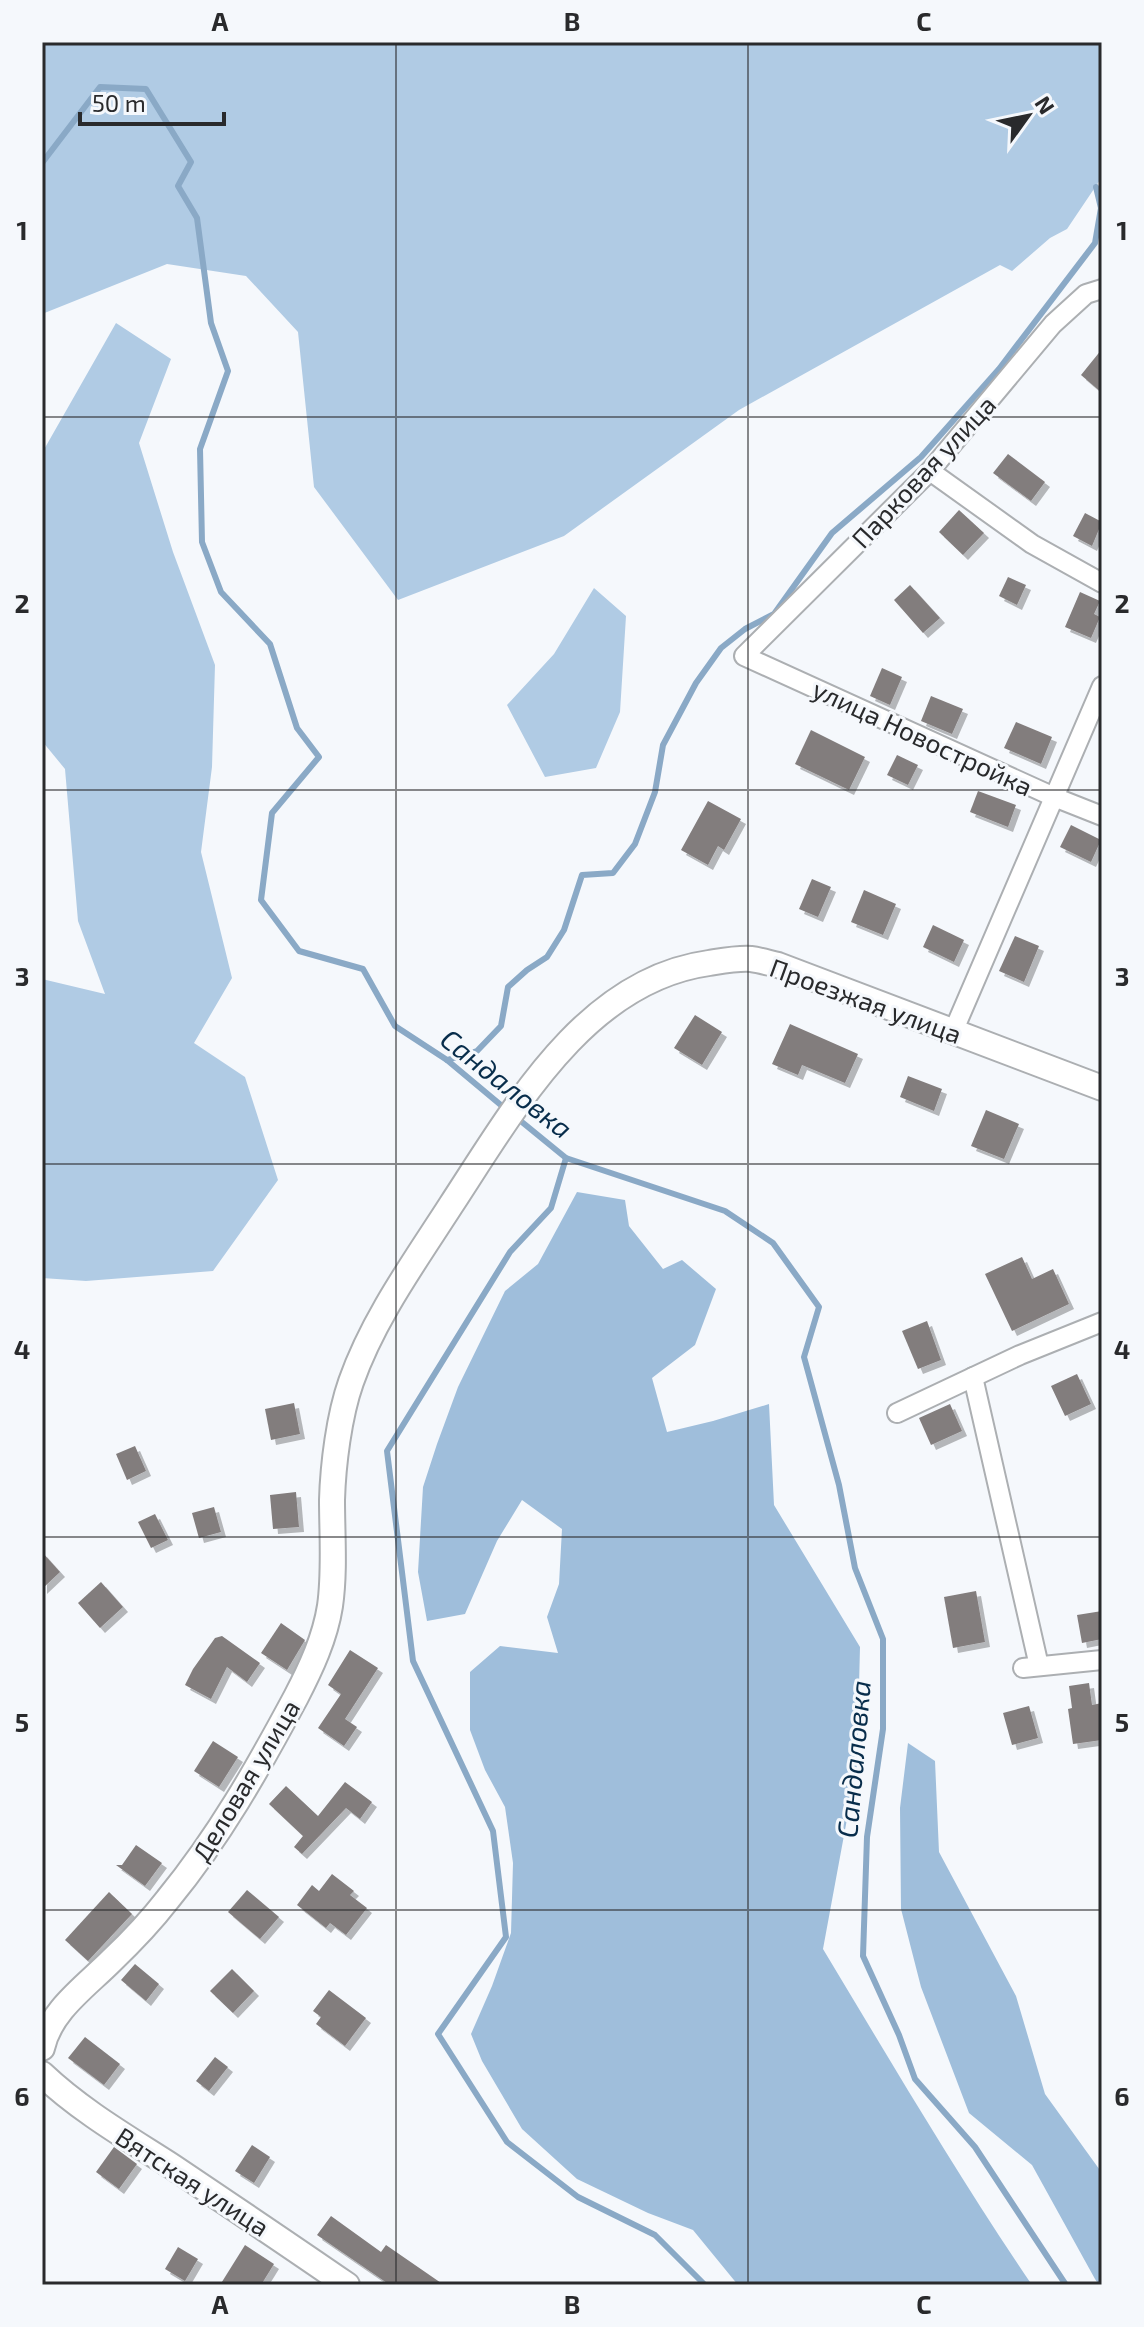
<svg xmlns="http://www.w3.org/2000/svg" width="1144" height="2327" font-family="'Exo 2',sans-serif">
<style>
.green{fill:#b0cbe4}
.forest{fill:#9fbedb}
.lines{fill:none;stroke-linecap:round;stroke-linejoin:round}
.stream{stroke:#8aa9c6;stroke-width:6}
.building{fill:#827d7d;filter:url(#shadow)}
.minor-casing{stroke:#acafb2;stroke-width:22}
.tertiary-casing{stroke:#acafb2;stroke-width:28}
.minor{stroke:#fff;stroke-width:18}
.tertiary{stroke:#fff;stroke-width:24}
.grid{fill:none;stroke:#292a2c;stroke-width:2;stroke-opacity:0.55}
.labels{text-anchor:middle;dominant-baseline:central;stroke-width:6;stroke-linejoin:round;paint-order:stroke}
.street-label{font-size:26px;fill:#292a2c;stroke:#f5f8fc}
.water-label{font-size:28px;font-style:italic;fill:#082d4b;stroke:#f5f8fc}
.neatline{fill:none;stroke:#292a2c;stroke-width:3}
.grid-label{font-size:26px;text-anchor:middle;font-weight:bold;fill:#292a2c}
</style>
<defs>
<filter id="shadow"><feDropShadow dx="5" dy="5" stdDeviation="0" flood-color="#0004"/></filter>
</defs>
<rect width="100%" height="100%" fill="#f5f8fc"/>
<!-- green -->
<g class="green">
<path d="M42,42H1102V177L1067,229L1050,238L1012,271L1000,265L739,410L564,536L398,600L314,487L298,332L246,276L167,264L42,314Z"/>
<path d="M116,323L171,359L139,443L173,552L215,665L212,767L201,852L232,978L194,1043L245,1077L278,1180L213,1271L86,1281L42,1278V979L105,994L78,921L65,769L42,741V453Z"/>
<path d="M594,588L626,616L620,712L596,768L545,777L507,705L554,654Z"/>
</g>
<!-- forest -->
<g class="forest">
<path d="M577,1192L625,1200L629,1226L663,1269L682,1260L716,1289L695,1345L652,1378L667,1432L713,1421L769,1404L774,1505L860,1647L857,1765L823,1949C891,2062 958,2176 1032,2285H738L693,2230L648,2213L577,2179L522,2129L482,2061L471,2034L492,1986L511,1933L513,1863L505,1807L485,1770L470,1730V1672L500,1646L558,1653L547,1617L559,1584L562,1529L522,1500L497,1541L465,1614L427,1621L418,1572L423,1487L437,1444L458,1387L505,1291L538,1264Z"/>
<path d="M908,1743L935,1761L939,1852L1016,1996L1045,2094L1102,2173V2285H1099L1095,2279L1032,2165L969,2113L921,1987L901,1909L900,1808Z"/>
</g>
<g class="lines">
<!-- stream -->
<g class="stream">
<path d="M42,163L100,87L146,89L191,162L178,186L197,218L211,323L228,371L200,449L202,542L221,592L270,644L297,728L319,757L272,813L261,900L299,951L363,969L395,1026L447,1060L508,1111"/>
<path d="M447,1060L477,1051L501,1026L508,987L527,970L547,957L564,930L582,875L613,873L635,844L655,792L663,745L696,683L721,648L745,629L774,614L832,533L921,457L999,369L1095,243L1101,208L1096,187"/>
<path d="M517,1118L566,1158L725,1211L773,1243L819,1307L804,1357L839,1485L855,1568L883,1639V1729L867,1837L863,1956L899,2035L915,2079L975,2147L1066,2285"/>
<path d="M566,1158L551,1208L510,1252L387,1451L413,1661L493,1831L506,1937L438,2034L507,2142L578,2197L655,2235L705,2285"/>
</g>
</g>
<!-- building -->
<g class="building">
<path d="M1102,349V393L1081,375Z"/>
<path d="M1008,454L1045,482L1031,501L993,473Z"/>
<path d="M959,510L984,533L963,555L939,532Z"/>
<path d="M1085,513L1102,522L1092,546L1073,536Z"/>
<path d="M1008,577L1026,585L1017,605L999,596Z"/>
<path d="M910,585L940,618L923,633L894,600Z"/>
<path d="M1080,592L1100,601L1094,614L1100,617L1091,638L1065,627Z"/>
<path d="M882,668L902,677L890,705L870,696Z"/>
<path d="M931,696L963,709L952,734L921,721Z"/>
<path d="M1016,722L1052,737L1041,764L1004,748Z"/>
<path d="M811,730L865,757L849,790L795,764Z"/>
<path d="M897,755L918,765L908,785L887,775Z"/>
<path d="M978,791L1016,805L1008,827L970,812Z"/>
<path d="M708,801L741,819L724,850L718,846L708,865L681,850Z"/>
<path d="M1071,825L1101,840L1091,862L1060,847Z"/>
<path d="M812,879L831,887L818,917L799,909Z"/>
<path d="M864,890L896,904L883,935L851,922Z"/>
<path d="M933,925L964,940L954,962L923,947Z"/>
<path d="M1015,936L1039,946L1024,982L999,971Z"/>
<path d="M695,1015L722,1032L702,1065L674,1048Z"/>
<path d="M790,1024L858,1054L845,1083L802,1065L798,1075L772,1064Z"/>
<path d="M908,1076L942,1089L934,1111L900,1097Z"/>
<path d="M986,1110L1019,1124L1004,1159L971,1146Z"/>
<path d="M1022,1257L1032,1279L1053,1269L1069,1304L1012,1331L985,1274Z"/>
<path d="M927,1321L941,1360L918,1369L902,1331Z"/>
<path d="M1077,1374L1091,1404L1065,1416L1051,1386Z"/>
<path d="M294,1403L300,1434L271,1440L265,1409Z"/>
<path d="M950,1404L962,1431L931,1445L919,1418Z"/>
<path d="M135,1446L146,1471L127,1480L116,1454Z"/>
<path d="M296,1492L299,1527L273,1529L270,1495Z"/>
<path d="M214,1507L221,1532L199,1538L192,1513Z"/>
<path d="M155,1514L168,1540L151,1548L138,1522Z"/>
<path d="M42,1552L60,1572L42,1589Z"/>
<path d="M101,1582L123,1607L100,1628L78,1603Z"/>
<path d="M976,1591L985,1642L953,1648L944,1597Z"/>
<path d="M1102,1611V1639L1082,1643L1077,1615Z"/>
<path d="M281,1623L305,1640L287,1670L261,1653Z"/>
<path d="M222,1636L260,1663L247,1682L227,1667L211,1699L185,1685L193,1669L215,1638Z"/>
<path d="M350,1650L378,1668L345,1719L357,1727L344,1746L318,1728L341,1694L328,1685Z"/>
<path d="M1089,1683L1092,1705L1102,1703V1740L1073,1744L1068,1709L1072,1708L1069,1686Z"/>
<path d="M1029,1706L1038,1738L1012,1745L1003,1713Z"/>
<path d="M213,1741L238,1757L219,1787L194,1771Z"/>
<path d="M345,1782L372,1802L360,1819L346,1808L302,1854L294,1847L303,1836L269,1804L286,1786L318,1816Z"/>
<path d="M136,1845L162,1863L145,1886L116,1865H122Z"/>
<path d="M332,1874L354,1891L350,1895L367,1908L346,1935L330,1923L326,1928L297,1905L312,1885L319,1891Z"/>
<path d="M247,1890L279,1917L260,1939L228,1912Z"/>
<path d="M109,1892L132,1914L88,1961L65,1940Z"/>
<path d="M135,1964L159,1984L146,2001L121,1980Z"/>
<path d="M232,1969L254,1991L233,2013L210,1991Z"/>
<path d="M329,1990L366,2018L345,2046L316,2024L321,2017L313,2011Z"/>
<path d="M85,2037L120,2064L104,2085L68,2058Z"/>
<path d="M215,2057L228,2067L209,2091L196,2081Z"/>
<path d="M252,2145L270,2157L254,2183L235,2171Z"/>
<path d="M114,2147L137,2164L119,2189L96,2172Z"/>
<path d="M331,2216L381,2252L386,2245L444,2285H390L317,2235Z"/>
<path d="M245,2245L274,2264L261,2285H220Z"/>
<path d="M178,2247L198,2259L185,2281L165,2269Z"/>
</g>
<g class="lines">
<!-- minor casing -->
<g class="minor-casing">
<g id="minor">
<path d="M1102,289L1086,294L1053,324L930,471L744,656L1054,797L1102,816"/>
<path d="M930,471L1032,544L1102,583"/>
<path d="M953,1032L1102,686"/>
<path d="M973,1377L1039,1666"/>
<path d="M897,1413L1020,1355L1102,1322"/>
<path d="M1023,1668L1102,1660"/>
</g>
</g>
<!-- tertiary casing -->
<g class="tertiary-casing">
<g id="tertiary">
<path d="M42,2048C50,2011 85,1987 111,1961C131,1942 151,1921 168,1899C219,1837 258,1768 296,1697C311,1668 325,1638 330,1606C335,1571 332,1535 332,1500C333,1465 339,1416 351,1382C373,1319 415,1261 451,1205C514,1109 585,980 709,963C722,961 738,958 751,959C760,960 769,963 778,965L1102,1088"/>
<path d="M42,2074C81,2111 128,2138 173,2167C231,2206 289,2245 347,2285"/>
</g>
</g>
<!-- minor -->
<use href="#minor" class="minor"/>
<!-- tertiary -->
<use href="#tertiary" class="tertiary"/>
</g>
<!-- grid -->
<path class="grid" d="M396,42V2285M748,42V2285M42,417H1102M42,790H1102M42,1164H1102M42,1537H1102M42,1910H1102"/>
<g class="labels">
<!-- street labels -->
<g class="street-label">
<text transform="translate(923 471) rotate(-47)">Парковая улица</text>
<text transform="translate(923 737) rotate(25)">улица Новостройка</text>
<text transform="translate(866 1000) rotate(20)">Проезжая улица</text>
<text transform="translate(245 1780) rotate(-59)">Деловая улица</text>
<text transform="translate(193 2181) rotate(33)">Вятская улица</text>
</g>
<!-- water labels -->
<g class="water-label">
<text transform="translate(507 1083) rotate(38)">Сандаловка</text>
<text transform="translate(853 1759) rotate(-85)">Сандаловка</text>
</g>
</g>
<!-- border -->
<rect width="1144" height="2327" fill="none" stroke="#f5f8fc" stroke-width="88"/>
<!-- north arrow -->
<g transform="translate(1028 116) rotate(57)" stroke="#f5f8fc" stroke-width="6" paint-order="stroke">
<path d="M0-6L14 30L0 20L-14 30Z" fill="#292a2c"/>
<text y="-12" font-size="22" font-weight="bold" text-anchor="middle" fill="#292a2c">N</text>
</g>
<!-- scale -->
<path d="M80 112v12h144v-12" fill="none" stroke="#292a2c" stroke-width="4"/>
<text x="92" y="112" font-size="24" fill="#292a2c" stroke="#f5f8fc" stroke-width="6" paint-order="stroke">50 m</text>
<rect x="44" y="44" width="1056" height="2239" class="neatline"/>
<g class="grid-label">
<text x="220" y="31">A</text>
<text x="572" y="31">B</text>
<text x="924" y="31">C</text>
<text x="22" y="240">1</text>
<text x="1122" y="240">1</text>
<text x="22" y="613">2</text>
<text x="1122" y="613">2</text>
<text x="22" y="986">3</text>
<text x="1122" y="986">3</text>
<text x="22" y="1359">4</text>
<text x="1122" y="1359">4</text>
<text x="22" y="1732">5</text>
<text x="1122" y="1732">5</text>
<text x="22" y="2106">6</text>
<text x="1122" y="2106">6</text>
<text x="220" y="2314">A</text>
<text x="572" y="2314">B</text>
<text x="924" y="2314">C</text>
</g>
</svg>
